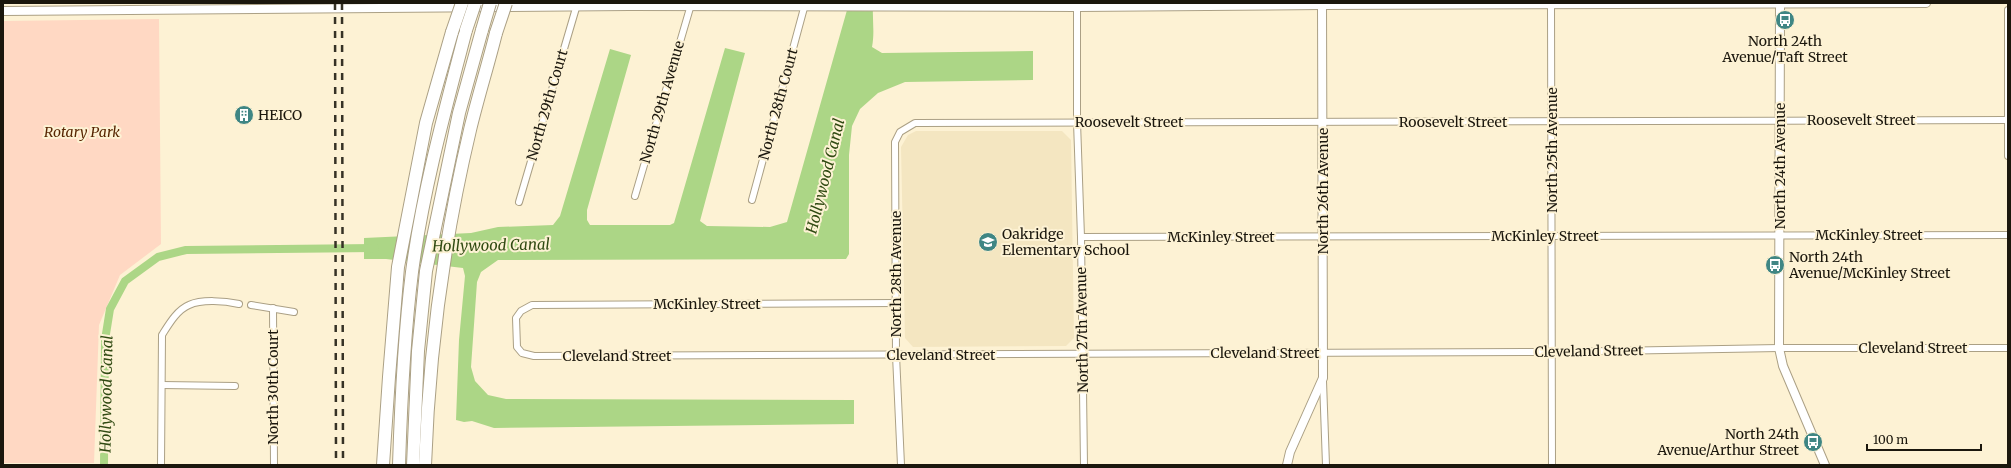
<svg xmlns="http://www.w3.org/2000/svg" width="2011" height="468" font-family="Merriweather,serif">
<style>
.built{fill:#f4e6c1}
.green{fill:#ffd8c3}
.water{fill:#acd686}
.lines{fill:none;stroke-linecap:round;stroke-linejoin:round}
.canal{stroke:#acd686;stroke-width:8}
.minor-casing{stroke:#aba085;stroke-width:8}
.tertiary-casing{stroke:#aba085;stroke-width:10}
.motorway-casing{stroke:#aba085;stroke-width:14}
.minor{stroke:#fff;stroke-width:6}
.tertiary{stroke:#fff;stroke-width:8}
.motorway{stroke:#fff;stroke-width:12}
.rail{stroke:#363225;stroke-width:2.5;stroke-dasharray:7 7;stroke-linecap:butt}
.motorway-bridge-casing{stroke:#aba085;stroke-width:14;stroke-linecap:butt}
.motorway-bridge{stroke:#fff;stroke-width:12}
.labels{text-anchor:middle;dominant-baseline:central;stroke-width:4;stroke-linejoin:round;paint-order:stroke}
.poi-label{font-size:14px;fill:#1b170d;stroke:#fdf2d4;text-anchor:start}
.street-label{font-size:14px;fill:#1b170d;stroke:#fdf2d4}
.park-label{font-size:14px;font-style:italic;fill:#572502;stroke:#fdf2d4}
.water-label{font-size:15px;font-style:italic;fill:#304a12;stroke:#fdf2d4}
</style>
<rect width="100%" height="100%" fill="#fdf2d4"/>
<!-- built -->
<path class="built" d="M916,131H1062L1071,140L1074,338L1066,346L913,347L905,338L901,147L908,135Z"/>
<!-- green -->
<path class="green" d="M159,19L161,244L120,275L99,325L94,463H3V21Z"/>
<!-- water -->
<path class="water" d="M849,3H873C872,18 875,32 872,47L882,53L1033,51V80L905,82L878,93L860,109L852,126L849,155V254L846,259L498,260L481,272L477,282L471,367L475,381L488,395L506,399L854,400V424L494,428L472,421L464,422L456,420L459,340L465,276L463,268L386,259H364V238L471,233L498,227L553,225L560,216L610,49L631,55L587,210V220L590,225H670L674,223L725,48L745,53L700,221L707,226L770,227L787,222Z"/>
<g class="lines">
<!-- canal -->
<path class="canal" d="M104,465L105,340L110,309L125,281L158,257L186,250L375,248"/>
<!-- minor casing -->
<g class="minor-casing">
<g id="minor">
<path d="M1077,3V122L1081,237L1084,465"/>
<path d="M1551,3L1552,465"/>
<path d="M2008,10V156"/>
<path d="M635,196L690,8"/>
<path d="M752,200L804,8"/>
<path d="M519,202L576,8"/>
<path d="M1081,237L2008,235"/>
<path d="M896,303L532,305L521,311L516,318L517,347L522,353L534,356L1552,352L1779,348H2008"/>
<path d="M251,305L294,312"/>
<path d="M273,308L274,465"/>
<path d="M1323,381L1326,465"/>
<path d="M162,385L235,386"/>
<path d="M161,465L162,335C169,324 177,310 189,305C202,299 225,301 239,304"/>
<path d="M901,465L896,355L895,142L900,132L915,123L2008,120"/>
</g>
</g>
<!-- tertiary casing -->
<g class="tertiary-casing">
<g id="tertiary">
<path d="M1780,3L1779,348L1783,366L1825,465"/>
<path d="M3,11L629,6L1077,7L1322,5L1926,3"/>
<path d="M1287,465L1290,452L1323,378L1322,3"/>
</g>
</g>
<!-- motorway casing -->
<g class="motorway-casing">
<g id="motorway">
<path d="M383,465L389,377L398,267L426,123L452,32"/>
<path d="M399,465C401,401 404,336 412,272C423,190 445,110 466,30"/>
<path d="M413,465L418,351L426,271L459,113L482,30"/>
<path d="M425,465C429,352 444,239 470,130C478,97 488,65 496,33"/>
</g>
</g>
<!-- minor -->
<use href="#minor" class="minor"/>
<!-- tertiary -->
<use href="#tertiary" class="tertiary"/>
<!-- motorway -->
<use href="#motorway" class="motorway"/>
<!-- rail -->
<g class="rail">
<path d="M335,3L336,465"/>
<path d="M342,3L343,465"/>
</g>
<!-- motorway-bridge casing -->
<g class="motorway-bridge-casing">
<g id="motorway-bridge">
<path d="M466,30L475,3"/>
<path d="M482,30L490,3"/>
<path d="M452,32L462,3"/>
<path d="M496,33L506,3"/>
</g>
</g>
<!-- motorway-bridge -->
<use href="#motorway-bridge" class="motorway-bridge"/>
</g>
<!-- icons -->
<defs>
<g id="bus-disc" transform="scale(1)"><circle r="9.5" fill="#3f8684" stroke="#fdf2d4"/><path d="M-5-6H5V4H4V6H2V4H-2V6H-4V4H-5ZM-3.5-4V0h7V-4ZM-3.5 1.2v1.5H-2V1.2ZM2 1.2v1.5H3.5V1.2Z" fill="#fff"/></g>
<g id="building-disc" transform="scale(1)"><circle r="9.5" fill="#3f8684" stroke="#fdf2d4"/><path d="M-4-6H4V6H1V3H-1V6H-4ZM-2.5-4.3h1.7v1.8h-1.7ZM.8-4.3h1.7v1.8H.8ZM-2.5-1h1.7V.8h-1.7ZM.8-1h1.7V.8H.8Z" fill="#fff"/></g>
<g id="school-disc" transform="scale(1)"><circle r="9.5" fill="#3f8684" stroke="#fdf2d4"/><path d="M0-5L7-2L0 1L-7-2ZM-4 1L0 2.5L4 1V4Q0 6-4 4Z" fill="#fff"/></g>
</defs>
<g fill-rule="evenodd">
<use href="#bus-disc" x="1785" y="20"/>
<use href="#building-disc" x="244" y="115"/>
<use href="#school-disc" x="988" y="242"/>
<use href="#bus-disc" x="1775" y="265"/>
<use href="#bus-disc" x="1813" y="442"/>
</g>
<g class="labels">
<!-- poi labels -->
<g class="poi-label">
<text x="1785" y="41" text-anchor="middle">North 24th<tspan x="1785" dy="16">Avenue/Taft Street</tspan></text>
<text x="258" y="115">HEICO</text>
<text x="1002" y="234">Oakridge<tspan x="1002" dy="16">Elementary School</tspan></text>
<text x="1789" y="257">North 24th<tspan x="1789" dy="16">Avenue/McKinley Street</tspan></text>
<text x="1799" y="434" text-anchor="end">North 24th<tspan x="1799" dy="16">Avenue/Arthur Street</tspan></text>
</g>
<!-- street labels -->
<g class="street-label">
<text transform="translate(662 102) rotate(-74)">North 29th Avenue</text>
<text transform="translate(778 104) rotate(-75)">North 28th Court</text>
<text transform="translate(547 105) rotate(-74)">North 29th Court</text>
<text x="1861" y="120">Roosevelt Street</text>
<text x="1129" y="122">Roosevelt Street</text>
<text x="1453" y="122">Roosevelt Street</text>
<text transform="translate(1552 150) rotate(-90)">North 25th Avenue</text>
<text transform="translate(1780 166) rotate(-90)">North 24th Avenue</text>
<text transform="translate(1323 191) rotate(-90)">North 26th Avenue</text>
<text x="1869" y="235">McKinley Street</text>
<text x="1545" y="236">McKinley Street</text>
<text x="1221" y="237">McKinley Street</text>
<text transform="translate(896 274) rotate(-90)">North 28th Avenue</text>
<text x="707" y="304">McKinley Street</text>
<text transform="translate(1082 330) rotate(-91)">North 27th Avenue</text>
<text x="1913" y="348">Cleveland Street</text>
<text transform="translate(1589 351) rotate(-1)">Cleveland Street</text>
<text x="1265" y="353">Cleveland Street</text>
<text x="941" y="355">Cleveland Street</text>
<text x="617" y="356">Cleveland Street</text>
<text transform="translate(273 387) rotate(-90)">North 30th Court</text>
</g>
<!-- park labels -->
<g class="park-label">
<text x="82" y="132">Rotary Park</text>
</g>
<!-- water labels -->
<g class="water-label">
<text transform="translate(825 176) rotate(-76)">Hollywood Canal</text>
<text transform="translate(491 245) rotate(-1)">Hollywood Canal</text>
<text transform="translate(106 394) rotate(-89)">Hollywood Canal</text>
</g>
</g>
<!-- border -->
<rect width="2011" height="468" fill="none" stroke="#1b170d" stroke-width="8"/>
<!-- scale -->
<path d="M1867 444v6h114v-6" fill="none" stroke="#1b170d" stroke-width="2"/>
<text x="1873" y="444" font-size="12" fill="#1b170d" stroke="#fdf2d4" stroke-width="3" paint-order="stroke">100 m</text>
</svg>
